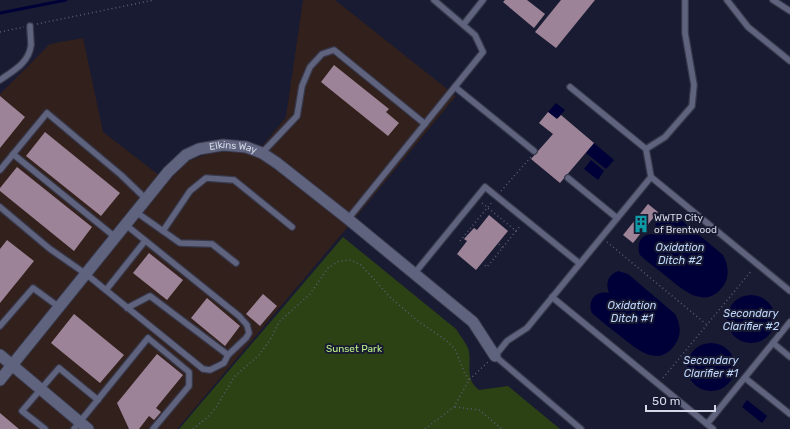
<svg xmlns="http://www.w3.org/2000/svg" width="790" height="429" font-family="Rubik,sans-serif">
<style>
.industrial{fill:#32201c}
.green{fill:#2c4214}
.water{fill:#000038}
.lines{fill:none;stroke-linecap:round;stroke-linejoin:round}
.stream{stroke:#000038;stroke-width:3}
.building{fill:#9d8397}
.lane-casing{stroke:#37384b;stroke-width:8}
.street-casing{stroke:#37384b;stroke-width:13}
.path{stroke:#5b5d72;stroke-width:1.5;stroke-dasharray:1 3;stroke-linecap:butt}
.lane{stroke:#5f637e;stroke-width:5.5}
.street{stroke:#5f637e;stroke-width:11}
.labels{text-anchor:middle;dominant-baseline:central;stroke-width:4;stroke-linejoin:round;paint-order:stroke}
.street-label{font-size:10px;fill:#d6d8e8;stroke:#191b32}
.poi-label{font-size:10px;fill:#d6d8e8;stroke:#191b32;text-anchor:start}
.park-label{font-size:10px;fill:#bbf087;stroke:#191b32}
.water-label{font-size:11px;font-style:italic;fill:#bed7fc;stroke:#191b32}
</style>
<rect width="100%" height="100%" fill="#191b32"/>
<!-- industrial -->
<path class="industrial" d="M303,0H335L456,96L346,229L177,429H0V94L50,44L83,38L103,132L168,182L188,161L207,154L232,150L255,155L286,117Z"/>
<!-- green -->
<path class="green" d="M343,237L456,329C460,335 465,342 468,348C473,361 463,378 479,390L508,386L560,429H179Z"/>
<!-- water -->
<g class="water">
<path d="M556,103L565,110L557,119L548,112Z"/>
<path d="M594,143L614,160L606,169L586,153Z"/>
<path d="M591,160L604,171L598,180L584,169Z"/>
<path d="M666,213L675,215L723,255C728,264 730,275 724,285C706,311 683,290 667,277C658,269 648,263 640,255C635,242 643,231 657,235C653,225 656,217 666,213Z"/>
<path d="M618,271L628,274L675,314C680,323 682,334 676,343C659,370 635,348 619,335C610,328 601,321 592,313C587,301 595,290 609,293C605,283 608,275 618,271Z"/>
<circle cx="751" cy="319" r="24"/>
<circle cx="711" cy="367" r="24"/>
<path d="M747,400L767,416L762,423L742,407Z"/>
</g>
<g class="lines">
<!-- stream -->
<path class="stream" d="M0,13L66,0"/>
</g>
<!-- building -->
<g class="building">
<path d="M505,0H527L545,14L534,28L503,2Z"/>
<path d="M561,0H595L556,48L535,32Z"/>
<path d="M334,65L389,109L386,112L399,123L388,136L321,82Z"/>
<path d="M0,96L25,117L0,148Z"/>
<path d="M548,112L557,119L561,115L594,143L560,183L531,159L553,134L539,123Z"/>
<path d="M45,132L120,193L101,216L26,156Z"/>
<path d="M17,167L92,227L74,251L0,191V188Z"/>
<path d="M648,204L658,212L633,243L623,235Z"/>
<path d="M489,215L508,231L476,270L457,254L467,241L464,239L474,228L477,230Z"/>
<path d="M7,240L34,261L0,303V249Z"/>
<path d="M149,253L183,280L167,300L133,273Z"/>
<path d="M263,294L277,306L260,326L246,314Z"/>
<path d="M207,298L240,326L225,346L191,318Z"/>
<path d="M74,314L124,355L100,383L51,343Z"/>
<path d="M157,354L183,375L156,408L161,412L154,420L149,416L139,429H129L117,403Z"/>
<path d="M0,413L19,429H0Z"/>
</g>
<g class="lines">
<!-- lane casing -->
<g class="lane-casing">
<g id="lane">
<path d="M727,0L748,27L790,61"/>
<path d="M773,0L790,11"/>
<path d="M464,24L483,0"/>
<path d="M0,80C13,71 29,63 31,45C31,39 30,32 30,26"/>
<path d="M455,87L534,151"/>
<path d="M570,87L646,149L651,177L790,291"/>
<path d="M646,149L665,137L692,106L694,85L685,33V0"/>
<path d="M262,153L297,116L302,86L310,67L322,54L334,50L425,124"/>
<path d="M13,154L115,237"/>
<path d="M0,170L47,113L121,175L146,199"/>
<path d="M568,178L617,218"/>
<path d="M0,207L50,249L86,274L203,369L210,370L224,363L228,355L246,338L249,333L247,325L239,316L126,225"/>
<path d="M136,212L180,243L212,244L236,263"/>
<path d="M348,219L483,52L475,35L434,0"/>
<path d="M163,231L190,191L206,178L234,180L292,227"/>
<path d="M414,274L485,187L579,263"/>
<path d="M106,290L145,241"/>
<path d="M552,297L713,429"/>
<path d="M127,308L150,296L228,355"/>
<path d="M0,326L33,288L59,307"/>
<path d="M773,343L790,357"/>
<path d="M745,378L790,414"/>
<path d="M707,424L790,322"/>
<path d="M45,429L22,411L59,368L98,400"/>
<path d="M74,429L148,338L189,372V386L153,429"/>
<path d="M581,429L495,356L507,341L527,328L651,177"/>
</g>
</g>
<!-- street casing -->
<g class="street-casing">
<g id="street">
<path d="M0,355L88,429"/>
<path id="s1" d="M0,380L168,172L186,155L199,149L223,145L246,147L262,153L277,163L348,219L473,322L495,356"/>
</g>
</g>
<!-- path -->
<g class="path">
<path d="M37,24L154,0"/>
<path d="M0,32L24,27"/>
<path d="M501,191L531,157"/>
<path d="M482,203L516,231L487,267L483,264"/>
<path d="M516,231L521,225"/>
<path d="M460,241L492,202"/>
<path d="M607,242L706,324"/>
<path d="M499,244L503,248"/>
<path d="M663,378L752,270"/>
<path d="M455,407L479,410L502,429"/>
<path d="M193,429L208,417L217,406L234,377L259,355L270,340L279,322L310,294L328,268L339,261L351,260L361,265L391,298L419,322L446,340L455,349L465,374L469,380"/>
<path d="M425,429L454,407L469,380L488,362"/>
</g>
<!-- lane -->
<use href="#lane" class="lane"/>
<!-- street -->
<use href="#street" class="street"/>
</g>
<!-- icons -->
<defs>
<g id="building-bare" transform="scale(1.38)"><path d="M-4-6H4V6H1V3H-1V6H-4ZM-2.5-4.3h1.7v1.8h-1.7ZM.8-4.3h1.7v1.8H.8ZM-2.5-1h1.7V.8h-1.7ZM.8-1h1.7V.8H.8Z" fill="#0f9aa8" stroke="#191b32" stroke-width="2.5" paint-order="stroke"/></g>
</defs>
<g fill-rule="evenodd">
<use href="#building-bare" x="641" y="224"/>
</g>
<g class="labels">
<!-- street labels -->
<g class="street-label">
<text stroke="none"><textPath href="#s1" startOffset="341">Elkins Way</textPath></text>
</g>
<!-- poi labels -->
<g class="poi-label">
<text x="654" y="218">WWTP City<tspan x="654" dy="12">of Brentwood</tspan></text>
</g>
<!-- park labels -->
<g class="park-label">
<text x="354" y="349">Sunset Park</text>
</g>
<!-- water labels -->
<g class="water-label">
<text x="680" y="247">Oxidation<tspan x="680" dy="13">Ditch #2</tspan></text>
<text x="632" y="305">Oxidation<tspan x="632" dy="13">Ditch #1</tspan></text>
<text x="751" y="313">Secondary<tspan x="751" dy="13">Clarifier #2</tspan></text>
<text x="711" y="360">Secondary<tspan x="711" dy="13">Clarifier #1</tspan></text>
</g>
</g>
<!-- scale -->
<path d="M646 405v6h69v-6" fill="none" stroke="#d6d8e8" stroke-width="2"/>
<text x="652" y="405" font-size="12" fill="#d6d8e8" stroke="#191b32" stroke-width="3" paint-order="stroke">50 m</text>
</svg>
